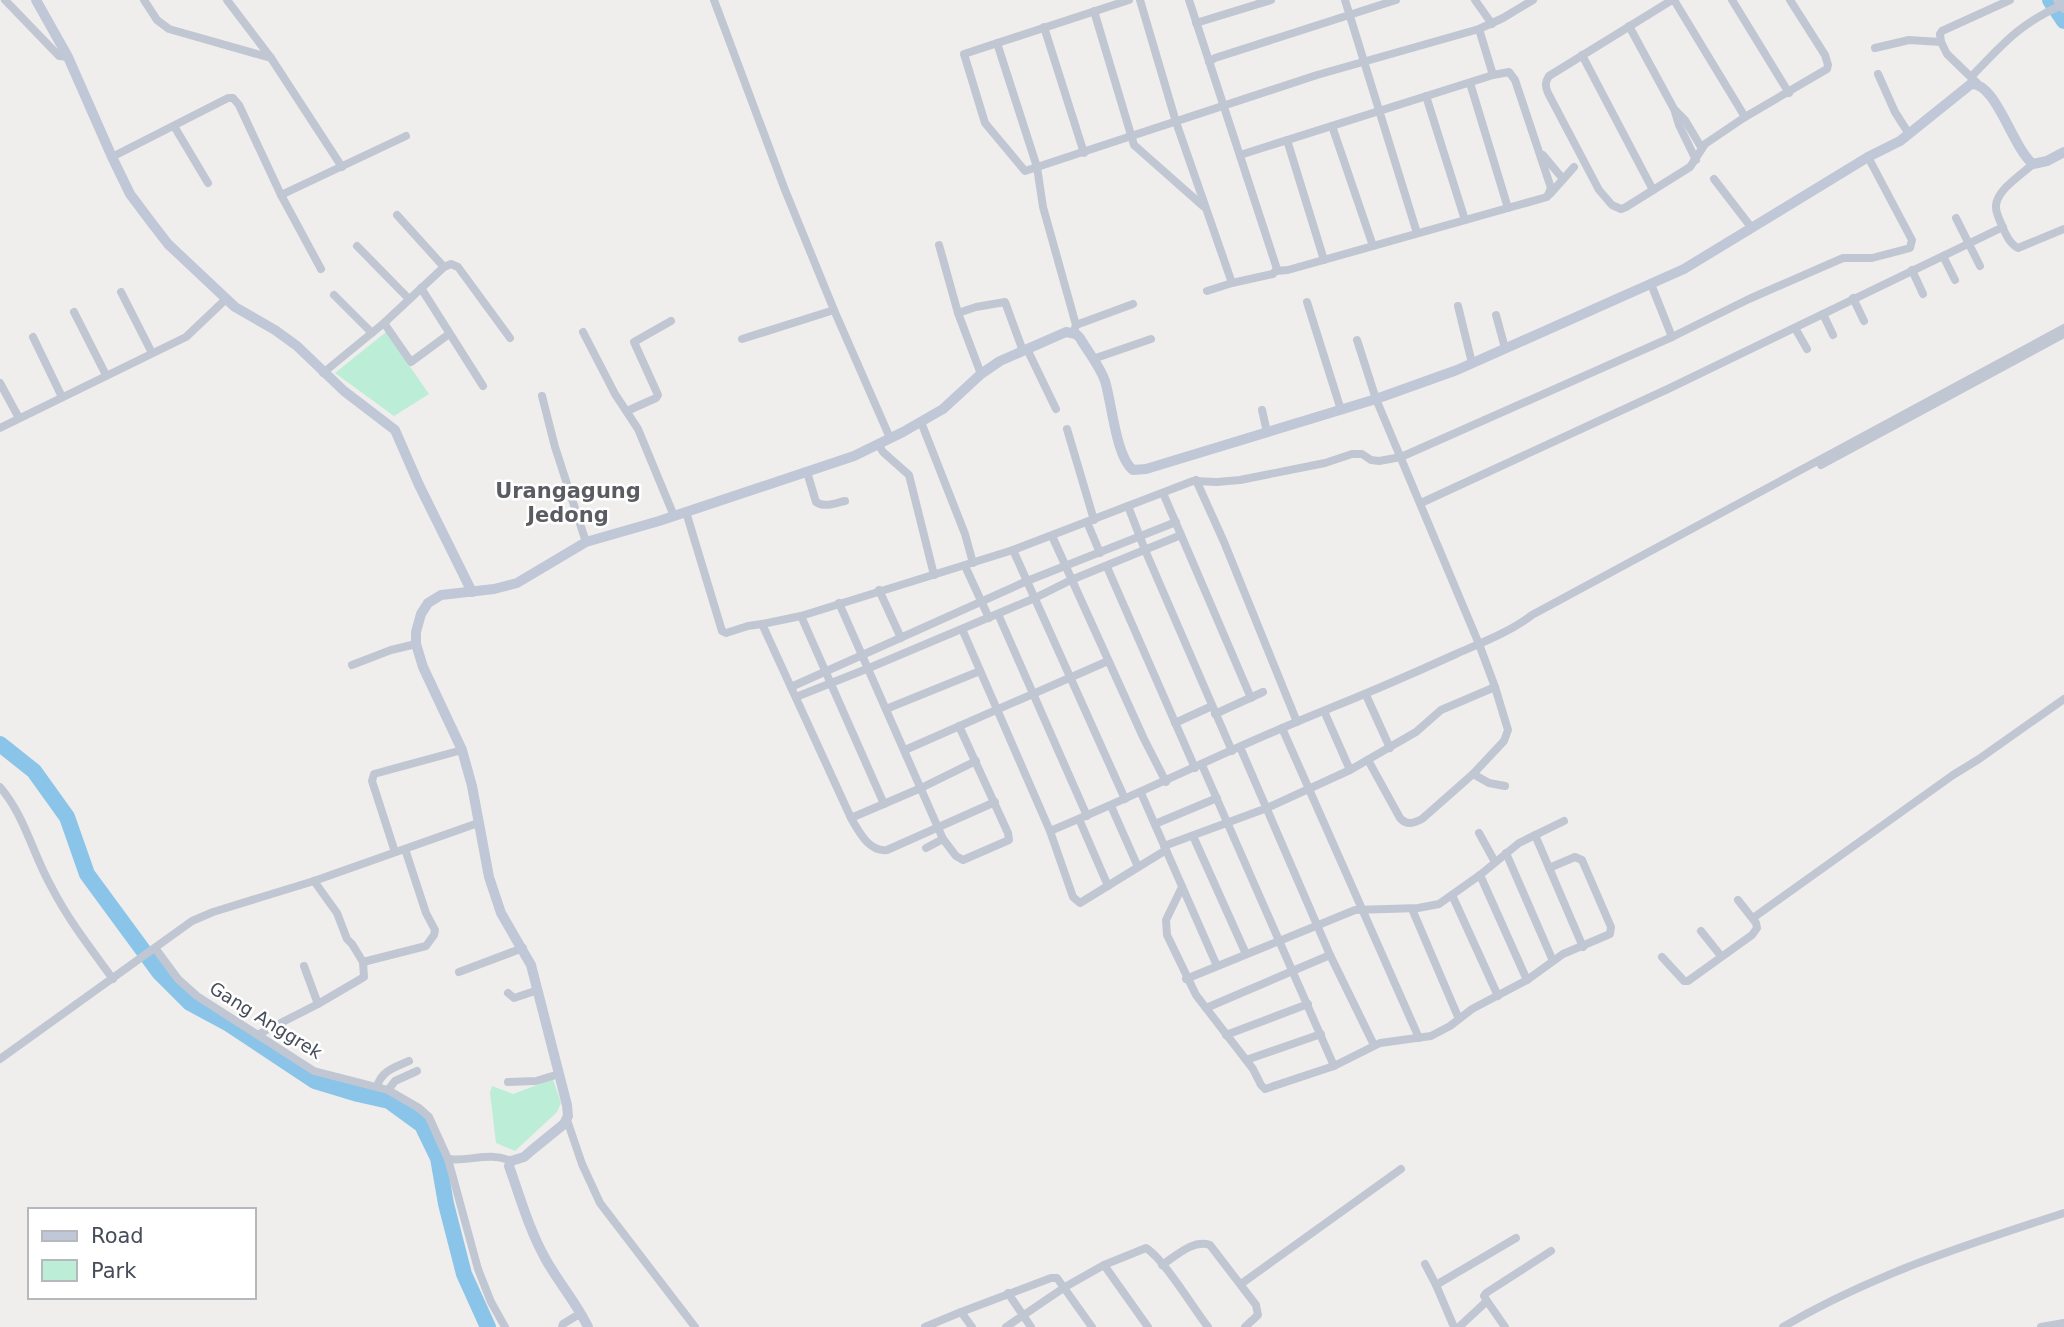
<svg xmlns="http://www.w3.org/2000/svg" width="2064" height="1327" font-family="'DejaVu Sans',sans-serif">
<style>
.green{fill:#bcedd7}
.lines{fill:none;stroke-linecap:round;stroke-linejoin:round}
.river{stroke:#8ac5e9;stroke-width:16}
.street{stroke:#c1c7d2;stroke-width:8}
.secondary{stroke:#c0c7d6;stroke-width:10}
.labels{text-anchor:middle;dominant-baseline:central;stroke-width:5;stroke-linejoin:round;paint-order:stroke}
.street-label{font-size:18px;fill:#464d5a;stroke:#fff}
.quarter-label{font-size:21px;font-weight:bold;fill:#5a5c62;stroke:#fff}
</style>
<rect width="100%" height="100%" fill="#f0eeed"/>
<!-- green -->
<g class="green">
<path d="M386,332L429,394L394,416L335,373Z"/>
<path d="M553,1079L561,1103L557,1112L515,1151L496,1143L490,1093L492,1086L513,1094Z"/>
</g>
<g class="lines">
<!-- river -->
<g class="river">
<path d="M2050,0L2064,21"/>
<path d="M0,744L34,771L67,817L87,874L159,972L190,1003L229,1024L315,1081L358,1094L389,1101L422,1125L438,1158L446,1204L464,1274L488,1327"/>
</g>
<!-- street -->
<g class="street">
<path d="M5,0L59,56L68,57"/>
<path d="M144,0L157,20L169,29L271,58"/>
<path d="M227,0L271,58L342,167"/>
<path d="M714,0L785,190L834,310L890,438"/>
<path d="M1129,0L964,54L985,123L1025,171L1317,75L1479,29L1503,18L1533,0"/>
<path d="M1140,0L1176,122L1232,283L1273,274L1277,269L1189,0"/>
<path d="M1345,0L1417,233"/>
<path d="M1475,0L1492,24"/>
<path d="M1672,0L1549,76C1545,82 1545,86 1548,93L1599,190L1612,205L1621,209L1626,207L1690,167L1705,144L1745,117L1827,69L1828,65L1825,55L1790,0"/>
<path d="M1674,0L1745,117"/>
<path d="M1732,0L1789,93"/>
<path d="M1094,11L1134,145L1203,206"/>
<path d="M1196,23L1271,0"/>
<path d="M1629,26L1674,109L1685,120L1701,147"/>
<path d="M1044,27L1084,153"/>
<path d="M1479,29L1493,75"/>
<path d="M1941,42L1940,34L1942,31L2010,0"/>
<path d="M997,43L1037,167L1043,207L1076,325"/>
<path d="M1875,48L1909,40L1941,42L1947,54L1977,83"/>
<path d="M1582,55L1653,190"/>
<path d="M1209,62L1215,58L1396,0"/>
<path d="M1878,74L1895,112L1909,134"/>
<path d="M1971,77C2002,45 2020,23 2062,5"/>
<path d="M1470,83L1508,208"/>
<path d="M1426,96L1465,220"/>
<path d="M1675,112L1679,125L1696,160"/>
<path d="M174,126L208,183"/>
<path d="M1332,126L1373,246"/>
<path d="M1287,140L1324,260"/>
<path d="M1240,155L1493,75L1509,72L1515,80L1551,188L1547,197L1288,270L1276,271"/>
<path d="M1543,155L1563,179"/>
<path d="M112,157L228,98H233L239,105L281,195L321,269"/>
<path d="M2033,164C2021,175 1998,189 1996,205C1995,212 2000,220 2002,226C2006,235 2010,244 2018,248L2064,229"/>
<path d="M1714,179L1751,227"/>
<path d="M1550,194L1574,167"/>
<path d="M281,195L406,136"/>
<path d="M397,215L444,267"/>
<path d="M1956,218L1980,266"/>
<path d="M939,245L958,313L981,374"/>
<path d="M357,246L409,299"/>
<path d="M1943,256L1955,280"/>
<path d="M1912,270L1923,294"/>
<path d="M1651,284L1672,337"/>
<path d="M421,288L483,386"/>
<path d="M1207,291L1232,283"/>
<path d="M121,292L152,353"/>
<path d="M334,295L372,333"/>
<path d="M1853,298L1864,321"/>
<path d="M1307,302L1341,410"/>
<path d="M1458,306L1472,363"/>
<path d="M74,312L106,375"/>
<path d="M958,313L976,307L1005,302L1023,351"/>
<path d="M1823,314L1833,335"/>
<path d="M1496,315L1505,348"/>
<path d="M384,323L411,362L449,334"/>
<path d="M1075,328L1076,325L1133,304"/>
<path d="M1795,328L1807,349"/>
<path d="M583,332L615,394L638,429L674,516"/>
<path d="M33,337L62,397"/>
<path d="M742,339L834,310"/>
<path d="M1357,340L1376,399L1479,644L1495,687L1508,730L1504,741L1473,774L1422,819C1414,823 1407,826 1400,818L1368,760"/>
<path d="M1027,349L1056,409"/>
<path d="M1093,359L1151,339"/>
<path d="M323,373L384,323L444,267L451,264L458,267L510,338"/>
<path d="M0,383L19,418"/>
<path d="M542,396L555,447L586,542"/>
<path d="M1262,410L1267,432"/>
<path d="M627,411L656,398L658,395L634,342L671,321"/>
<path d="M921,422L965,534L973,563"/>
<path d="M0,428L186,337L226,299"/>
<path d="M1067,429L1094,520"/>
<path d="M878,444L883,452L909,475L934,575"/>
<path d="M1821,465L2064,334"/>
<path d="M807,472L816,502C824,508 835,503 845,501"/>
<path d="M1196,480L1224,542L1297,722"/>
<path d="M1163,493L1251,698"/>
<path d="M1421,503L1670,388L2003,227"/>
<path d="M1128,506L1145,550L1232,751"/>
<path d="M686,512L722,631L726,633L748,626L762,624"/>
<path d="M1087,522L1100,553"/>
<path d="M1052,536L1144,739L1166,782"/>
<path d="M1013,550L1125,799"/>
<path d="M965,566L989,618"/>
<path d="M1107,567L1195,768"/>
<path d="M879,590L901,638"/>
<path d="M839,603L943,839"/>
<path d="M998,614L1087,816"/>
<path d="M801,616L884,804"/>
<path d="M962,629L1050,831C1142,793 1231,748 1323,711C1368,693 1412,674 1456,654C1481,643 1510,632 1532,615L2064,328"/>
<path d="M352,665L391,650L416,644"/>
<path d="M791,687L1027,581L1176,522"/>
<path d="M1366,695L1390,748"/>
<path d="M796,697L869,668L1035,598L1071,580L1181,535"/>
<path d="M886,709L980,671"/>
<path d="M1324,711L1350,770"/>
<path d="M1215,714L1263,692"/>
<path d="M1175,723L1212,706"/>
<path d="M1282,728L1419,1038"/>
<path d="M1240,747L1330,955L1374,1045"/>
<path d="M905,750L1108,661"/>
<path d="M1202,765L1334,1066L1380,1043L1431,1036L1450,1026L1472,1009L1527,980L1563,954L1610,934L1611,927L1582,860L1575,857L1549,868"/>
<path d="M1473,774L1489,783L1505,786"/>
<path d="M0,787C25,816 33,855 52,888C69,921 91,949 113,979"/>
<path d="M1141,793L1217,966"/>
<path d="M995,802L887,850C869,852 859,832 851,818L762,624L801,616L1013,550L1193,481L1217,482L1240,480L1325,463L1352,454H1362L1371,460L1379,461L1401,457L1672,337L1749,299L1843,258H1872L1910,248L1912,240L1868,157"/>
<path d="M1111,806L1138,867"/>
<path d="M851,818L921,788L976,761"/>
<path d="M1079,819L1108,886"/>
<path d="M1155,824L1217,798"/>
<path d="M1050,831L1073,897L1080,903L1166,850"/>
<path d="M1479,833L1495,862"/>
<path d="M1535,835L1583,947"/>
<path d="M1193,836L1246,954"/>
<path d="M1164,846L1267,808L1350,770L1416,732L1441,710L1495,687"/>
<path d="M926,848L943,839L956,856L963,860L1009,840L1008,833L959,726"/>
<path d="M395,852L372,781L374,774L462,750"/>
<path d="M1506,853L1553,961"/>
<path d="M1480,875L1527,980"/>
<path d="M1182,887L1166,920L1167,935L1196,995L1253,1069L1261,1085L1265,1089L1334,1066"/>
<path d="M1452,895L1498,996"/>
<path d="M1412,909L1459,1019"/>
<path d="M1753,918L1953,775L1979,759L2064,699"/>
<path d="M1701,931L1721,956"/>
<path d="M155,948L178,979L197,996L314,1071L388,1090L419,1108L429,1117L448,1159C470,1162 488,1151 511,1161"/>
<path d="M1662,957L1684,981H1688L1752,935L1757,928L1756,923L1738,900"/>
<path d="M363,962L426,946L434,935L435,930L426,913L405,849"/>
<path d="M304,966L318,1004"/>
<path d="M459,972L523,948"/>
<path d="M1186,979L1355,910L1418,908L1439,904L1480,875L1519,843L1564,821"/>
<path d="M508,993L514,998L538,990"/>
<path d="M1206,1008L1330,955"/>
<path d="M259,1034L318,1004L364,977L363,962L352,944L347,939L337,913L314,881"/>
<path d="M1226,1035L1308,1004"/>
<path d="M0,1059L192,921L213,912L314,881L478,823"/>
<path d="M1246,1060L1321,1034"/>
<path d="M508,1082L536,1081L559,1074"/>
<path d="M377,1087C381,1071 395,1067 409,1061"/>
<path d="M388,1090L395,1081L417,1071"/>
<path d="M567,1120L582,1164L600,1203L695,1327"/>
<path d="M448,1159L478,1269L491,1302L505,1327"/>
<path d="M1425,1264L1436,1285L1454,1327"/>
<path d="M1104,1265L1148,1327"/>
<path d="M1162,1265C1176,1256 1193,1239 1210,1245L1256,1305L1258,1315L1245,1327"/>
<path d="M1241,1284L1401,1169"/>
<path d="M1436,1285L1516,1238"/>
<path d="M1008,1293L1031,1327"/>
<path d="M1487,1301L1505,1327"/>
<path d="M961,1312L1051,1278H1057L1092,1327"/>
<path d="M562,1327L563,1324L581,1313"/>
<path d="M925,1327L961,1312L972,1327"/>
<path d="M1006,1327L1065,1287L1104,1265L1146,1248C1163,1258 1194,1309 1208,1327"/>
<path d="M1459,1327L1487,1301L1484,1296L1486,1293L1551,1251"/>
<path d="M1783,1327C1871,1275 1968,1244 2064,1213"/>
<path d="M2041,1327L2064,1323"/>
</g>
<!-- secondary -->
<g class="secondary">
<path d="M36,0L68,57L112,157L130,194L151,222L168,244L235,307L275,330L297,346L344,391L395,430L419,485L472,592"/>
<path d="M2058,0L2064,8"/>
<path d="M588,1327C576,1302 558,1282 545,1258C529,1229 520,1197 509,1166L511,1161L524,1157L532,1150L564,1124L568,1116L567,1105L531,965L501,913L489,877L472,786L462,750L423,667L416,644V632L421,614L428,603L441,595L494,589L517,583L586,542L659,521L854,456L903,432L943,409L981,374L1000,361L1066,332L1076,334L1080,338C1088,352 1100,366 1105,381C1112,404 1116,457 1133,470L1146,469L1376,399L1457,370L1684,269L1868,157L1900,141L1971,84C1996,82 2013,149 2033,164L2047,161L2064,152"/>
</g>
</g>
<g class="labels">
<!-- street labels -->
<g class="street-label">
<text transform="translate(266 1020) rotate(32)">Gang Anggrek</text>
</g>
<!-- quarter labels -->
<g class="quarter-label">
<text x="568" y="491">Urangagung<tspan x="568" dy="24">Jedong</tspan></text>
</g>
</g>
<!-- legend -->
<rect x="28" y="1208" width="228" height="91" fill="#ffffff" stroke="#b5b8bd" stroke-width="2"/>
<rect x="42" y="1231" width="35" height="10" fill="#c0c7d6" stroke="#b5b8bd" stroke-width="2"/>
<text x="91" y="1243" font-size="21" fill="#464d5a">Road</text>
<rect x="42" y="1260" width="35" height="21" fill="#bcedd7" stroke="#b5b8bd" stroke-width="2"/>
<text x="91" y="1278" font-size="21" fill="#464d5a">Park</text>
</svg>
